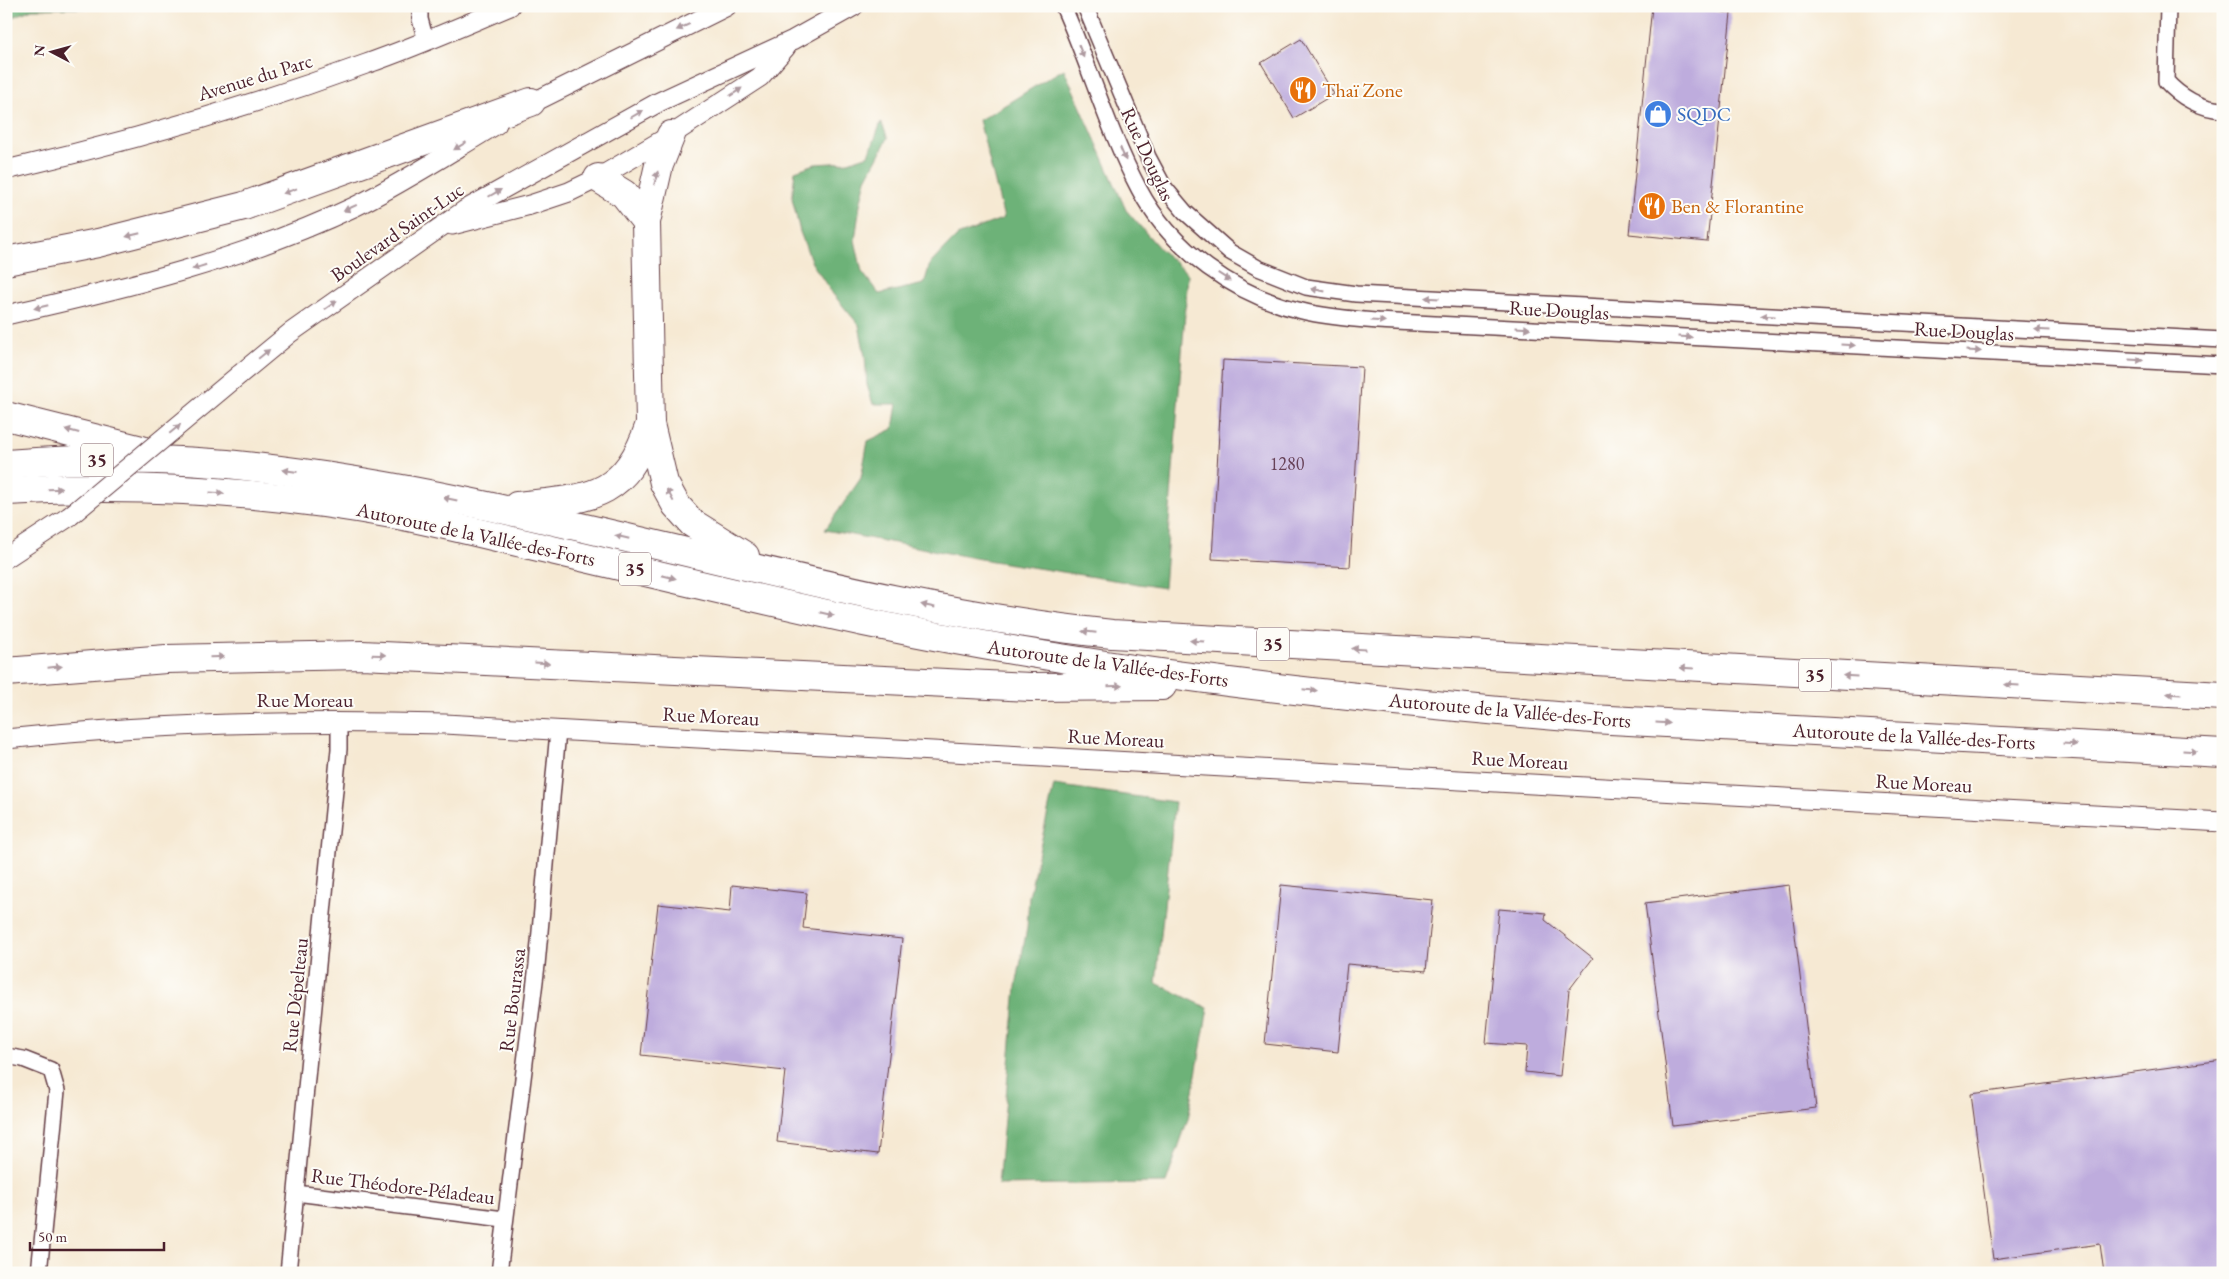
<svg xmlns="http://www.w3.org/2000/svg" width="2229" height="1279" font-family="'EB Garamond',serif">
<style>
.forest{fill:#6db278;stroke:#5c6852}
.building{fill:#beacdd}
.lines{fill:none;stroke-linecap:round;stroke-linejoin:round}
.minor-casing{stroke:#643d44;stroke-width:18}
.tertiary-casing{stroke:#643d44;stroke-width:21}
.motorway-casing{stroke:#643d44;stroke-width:30}
.minor{stroke:#fff;stroke-width:15}
.tertiary{stroke:#fff;stroke-width:19}
.motorway{stroke:#fff;stroke-width:28}
.tertiary-bridge-casing{stroke:#643d44;stroke-width:21;stroke-linecap:butt}
.tertiary-bridge{stroke:#fff;stroke-width:19}
.oneway{fill:#ae9aa0}
.labels{text-anchor:middle;dominant-baseline:central;stroke-width:4;stroke-linejoin:round;paint-order:stroke}
.number-label{font-size:18px;fill:#674258}
.shield{fill:#fdfcf7;stroke:#806168;stroke-width:1}
.shield-label{font-size:19px;font-weight:bold;fill:#4a1f2b}
.street-label{font-size:20px;fill:#4a1f2b;stroke:#fdfcf7}
.food-label{font-size:20px;fill:#c56008;stroke:#fdfcf7;text-anchor:start}
.shop-label{font-size:20px;fill:#366cbe;stroke:#fdfcf7;text-anchor:start}
</style>
<rect width="100%" height="100%" fill="#fdfcf7"/>
<filter id="ink" filterUnits="userSpaceOnUse"><feTurbulence type="fractalNoise" baseFrequency=".02" numOctaves="2"/><feDisplacementMap in="SourceGraphic" scale="10" xChannelSelector="R" yChannelSelector="G"/><feConvolveMatrix kernelMatrix="1 2 1 2 8 2 1 2 1" color-interpolation-filters="sRGB"/></filter>
<filter id="wash" filterUnits="userSpaceOnUse"><feTurbulence type="fractalNoise" baseFrequency=".0096" numOctaves="4" result="noise"/><feDisplacementMap in="SourceGraphic" scale="20" xChannelSelector="R" yChannelSelector="G"/><feGaussianBlur stdDeviation="1.12" result="paint"/><feColorMatrix in="noise" values="0 0 0 0 0 0 0 0 0 0 0 0 0 0 0 0 0 1.4 0 .05"/><feComposite in="paint" operator="in"/></filter>
<g filter="url(#wash)">
<rect width="100%" height="100%" fill="#f6e9d3"/>
<!-- forest -->
<g class="forest">
<path d="M6,6H91L85,8L32,9L6,20Z"/>
<path d="M1064,69L1126,210L1160,249L1188,274L1164,588L980,559L825,530L861,478L868,441L893,429L897,404H873L867,385L865,356L859,325L832,293L812,263L800,232L792,198L795,171L815,164L848,162L869,155L881,122L888,138L866,179L860,205L855,240L862,272L879,294L924,284L930,264L957,236L1004,218L979,120C1009,104 1035,85 1064,69Z"/>
<path d="M1054,785L1175,802L1156,983L1208,1008L1188,1119L1166,1183L998,1185L1016,987L1027,928L1029,896Z"/>
</g>
<g id="blocks">
<!-- building -->
<g class="building">
<path d="M1652,6H1698V9L1731,13L1707,242L1629,234Z"/>
<path d="M1301,39L1334,94L1294,118L1261,63Z"/>
<path d="M1223,360L1362,367L1350,567L1212,559Z"/>
<path d="M732,885L807,893L803,928L902,939L878,1154L777,1142L785,1071L641,1055L658,904L730,912Z"/>
<path d="M1281,885L1433,900L1426,971L1347,964L1338,1052L1265,1044Z"/>
<path d="M1789,885L1816,1108L1673,1126L1645,903Z"/>
<path d="M1499,909L1546,913L1545,920L1593,958L1569,990L1560,1076L1525,1072L1527,1046L1486,1043Z"/>
<path d="M2223,1060V1273H2104L2100,1244L1993,1259L1971,1094Z"/>
</g>
</g>
</g>
<g filter="url(#ink)">
<use href="#blocks" fill-opacity="0" stroke="#643d44" stroke-width="1"/>
<g class="lines">
<!-- minor casing -->
<g class="minor-casing">
<g id="minor">
<path d="M420,6V19L426,41"/>
<path d="M1063,6C1090,66 1108,131 1139,189C1171,250 1236,296 1302,311C1326,317 1352,319 1377,321L2223,365"/>
<path d="M1085,6L1148,157L1164,187L1185,212L1230,252L1258,268L1306,287L1356,294L2223,340"/>
<path d="M2168,6L2166,81C2180,97 2201,109 2223,110"/>
<path d="M6,1056L23,1059L51,1070L57,1091L39,1273"/>
<path d="M296,1193L504,1219"/>
<path d="M288,1273L339,749V722"/>
<path d="M499,1273L537,965L558,731"/>
</g>
</g>
<!-- tertiary casing -->
<g class="tertiary-casing">
<g id="tertiary">
<path d="M522,108L727,6"/>
<path d="M6,170C128,142 249,107 366,64C415,47 462,26 510,6"/>
<path d="M452,225L530,205L569,192L598,178L671,135L760,77L786,47"/>
<path d="M6,315C126,288 245,259 356,206C405,182 450,152 497,124"/>
<path d="M239,375L290,333L465,210L659,102L793,40L854,6"/>
<path d="M6,558L70,516"/>
<path d="M6,739C153,723 298,720 445,724L2223,822"/>
</g>
</g>
<!-- motorway casing -->
<g class="motorway-casing">
<g id="motorway">
<path d="M671,135L659,165L646,222L650,424L664,483L676,505L692,523L745,556"/>
<path d="M598,178L624,194L646,222"/>
<path d="M6,261L98,243L244,206L531,102"/>
<path d="M6,416L142,450"/>
<path d="M6,464C89,458 172,457 254,467C544,499 822,604 1112,634L2223,696"/>
<path d="M6,491C135,483 265,491 392,514C437,522 482,534 526,544C639,570 751,598 864,622C1104,672 1349,699 1592,719L2223,753"/>
<path d="M517,506C588,498 624,501 650,424"/>
<path d="M6,672L166,659L362,655L1031,687L1162,686"/>
</g>
</g>
<!-- minor -->
<use href="#minor" class="minor"/>
<!-- tertiary -->
<use href="#tertiary" class="tertiary"/>
<!-- motorway -->
<use href="#motorway" class="motorway"/>
<!-- tertiary-bridge casing -->
<g class="tertiary-bridge-casing">
<path id="tertiary-bridge" d="M70,516L239,375"/>
</g>
<!-- tertiary-bridge -->
<use href="#tertiary-bridge" class="tertiary-bridge"/>
</g>
<!-- one-way arrows -->
<defs><path id="oneway-solid" d="M-6-.8H1V-3.2L6.5 0L1 3.2V.8H-6Z" transform="scale(1.25)"/></defs>
<g class="oneway">
<use href="#oneway-solid" transform="translate(683 27) rotate(155)"/>
<use href="#oneway-solid" transform="translate(1081 51) rotate(68)"/>
<use href="#oneway-solid" transform="translate(736 92) rotate(-34)"/>
<use href="#oneway-solid" transform="translate(637 114) rotate(-30)"/>
<use href="#oneway-solid" transform="translate(460 146) rotate(149)"/>
<use href="#oneway-solid" transform="translate(1123 154) rotate(67)"/>
<use href="#oneway-solid" transform="translate(656 178) rotate(-75)"/>
<use href="#oneway-solid" transform="translate(290 191) rotate(160)"/>
<use href="#oneway-solid" transform="translate(495 193) rotate(-30)"/>
<use href="#oneway-solid" transform="translate(350 208) rotate(155)"/>
<use href="#oneway-solid" transform="translate(133 235) rotate(166)"/>
<use href="#oneway-solid" transform="translate(199 267) rotate(163)"/>
<use href="#oneway-solid" transform="translate(1224 277) rotate(33)"/>
<use href="#oneway-solid" transform="translate(1318 290) rotate(-169)"/>
<use href="#oneway-solid" transform="translate(1432 298) rotate(-177)"/>
<use href="#oneway-solid" transform="translate(331 305) rotate(-35)"/>
<use href="#oneway-solid" transform="translate(41 307) rotate(167)"/>
<use href="#oneway-solid" transform="translate(1768 316) rotate(-177)"/>
<use href="#oneway-solid" transform="translate(1378 321) rotate(4)"/>
<use href="#oneway-solid" transform="translate(1523 328) rotate(3)"/>
<use href="#oneway-solid" transform="translate(2042 330) rotate(-177)"/>
<use href="#oneway-solid" transform="translate(1685 337) rotate(3)"/>
<use href="#oneway-solid" transform="translate(1848 345) rotate(3)"/>
<use href="#oneway-solid" transform="translate(1974 351) rotate(3)"/>
<use href="#oneway-solid" transform="translate(264 354) rotate(-39)"/>
<use href="#oneway-solid" transform="translate(2136 360) rotate(3)"/>
<use href="#oneway-solid" transform="translate(175 429) rotate(-40)"/>
<use href="#oneway-solid" transform="translate(72 431) rotate(-165)"/>
<use href="#oneway-solid" transform="translate(290 471) rotate(-172)"/>
<use href="#oneway-solid" transform="translate(55 489) rotate(-1)"/>
<use href="#oneway-solid" transform="translate(217 493) rotate(3)"/>
<use href="#oneway-solid" transform="translate(670 495) rotate(-118)"/>
<use href="#oneway-solid" transform="translate(450 499) rotate(-168)"/>
<use href="#oneway-solid" transform="translate(622 537) rotate(-167)"/>
<use href="#oneway-solid" transform="translate(669 577) rotate(13)"/>
<use href="#oneway-solid" transform="translate(928 606) rotate(-168)"/>
<use href="#oneway-solid" transform="translate(827 614) rotate(13)"/>
<use href="#oneway-solid" transform="translate(1089 632) rotate(-174)"/>
<use href="#oneway-solid" transform="translate(1197 641) rotate(-177)"/>
<use href="#oneway-solid" transform="translate(1359 649) rotate(-177)"/>
<use href="#oneway-solid" transform="translate(379 655) rotate(2)"/>
<use href="#oneway-solid" transform="translate(217 657) rotate(-2)"/>
<use href="#oneway-solid" transform="translate(542 663) rotate(3)"/>
<use href="#oneway-solid" transform="translate(55 667) rotate(-6)"/>
<use href="#oneway-solid" transform="translate(1687 668) rotate(-177)"/>
<use href="#oneway-solid" transform="translate(1850 676) rotate(-177)"/>
<use href="#oneway-solid" transform="translate(2012 685) rotate(-177)"/>
<use href="#oneway-solid" transform="translate(1115 686) rotate(-1)"/>
<use href="#oneway-solid" transform="translate(1310 690) rotate(6)"/>
<use href="#oneway-solid" transform="translate(2174 694) rotate(-177)"/>
<use href="#oneway-solid" transform="translate(1663 723) rotate(3)"/>
<use href="#oneway-solid" transform="translate(2070 744) rotate(3)"/>
<use href="#oneway-solid" transform="translate(2190 751) rotate(3)"/>
</g>
</g>
<!-- icons -->
<defs>
<g id="restaurant-disc" transform="scale(1.4375)"><circle r="9.5" fill="#e8710a" stroke="#fdfcf7"/><path d="M-5-6h1v4h1v-4h1v4h1v-4h1v5L-1.5 .5V6h-2V.5L-5-1ZM5-6V6H3V1.5H1.5Q1.5-4 5-6Z" fill="#fff"/></g>
<g id="shop-disc" transform="scale(1.4375)"><circle r="9.5" fill="#3f7fe0" stroke="#fdfcf7"/><path d="M-5-2.5h2.3a2.7 3.5 0 0 1 5.4 0H5L5.5 6h-11ZM-1.5-2.5h3a1.5 2.3 0 0 0-3 0Z" fill="#fff"/></g>
</defs>
<g fill-rule="evenodd">
<use href="#restaurant-disc" x="1303" y="90"/>
<use href="#shop-disc" x="1658" y="114"/>
<use href="#restaurant-disc" x="1652" y="206"/>
</g>
<g class="labels">
<!-- number labels -->
<g class="number-label">
<text x="1287" y="463">1280</text>
</g>
<!-- shield labels -->
<g class="shield">
<rect x="81" y="443.5" width="32" height="33" rx="4"/>
<rect x="619" y="552.5" width="32" height="33" rx="4"/>
<rect x="1257" y="627.5" width="32" height="33" rx="4"/>
<rect x="1799" y="658.5" width="32" height="33" rx="4"/>
</g>
<g class="shield-label">
<text x="97" y="460">35</text>
<text x="635" y="569">35</text>
<text x="1273" y="644">35</text>
<text x="1815" y="675">35</text>
</g>
<!-- street labels -->
<g class="street-label">
<text transform="translate(255 77) rotate(-17)">Avenue du Parc</text>
<text transform="translate(1148 154) rotate(65)">Rue Douglas</text>
<text transform="translate(397 232) rotate(-35)">Boulevard Saint-Luc</text>
<text transform="translate(1559 310) rotate(3)">Rue Douglas</text>
<text transform="translate(1964 331) rotate(3)">Rue Douglas</text>
<text transform="translate(476 534) rotate(12)">Autoroute de la Vallée-des-Forts</text>
<text transform="translate(1108 663) rotate(8)">Autoroute de la Vallée-des-Forts</text>
<text x="305" y="700">Rue Moreau</text>
<text transform="translate(1510 710) rotate(5)">Autoroute de la Vallée-des-Forts</text>
<text transform="translate(711 716) rotate(3)">Rue Moreau</text>
<text transform="translate(1914 736) rotate(3)">Autoroute de la Vallée-des-Forts</text>
<text transform="translate(1116 738) rotate(3)">Rue Moreau</text>
<text transform="translate(1520 760) rotate(3)">Rue Moreau</text>
<text transform="translate(1924 783) rotate(3)">Rue Moreau</text>
<text transform="translate(295 995) rotate(-84)">Rue Dépelteau</text>
<text transform="translate(512 1000) rotate(-83)">Rue Bourassa</text>
<text transform="translate(403 1186) rotate(7)">Rue Théodore-Péladeau</text>
</g>
<!-- food labels -->
<g class="food-label">
<text x="1322" y="90">Thaï Zone</text>
<text x="1671" y="206">Ben &amp; Florantine</text>
</g>
<!-- shop labels -->
<g class="shop-label">
<text x="1677" y="114">SQDC</text>
</g>
</g>
<!-- margin -->
<rect width="2229" height="1279" fill="none" stroke="#fdfcf7" stroke-width="25"/>
<!-- north arrow -->
<g transform="translate(52 52) rotate(276)" stroke="#fdfcf7" stroke-width="4" paint-order="stroke">
<path d="M0-4L9 19L0 12L-9 19Z" fill="#4a1f2b"/>
<text y="-8" font-size="14" font-weight="bold" text-anchor="middle" fill="#4a1f2b">N</text>
</g>
<!-- scale -->
<path d="M30 1242v8h134v-8" fill="none" stroke="#4a1f2b" stroke-width="2.5"/>
<text x="38" y="1242" font-size="15" fill="#4a1f2b" stroke="#fdfcf7" stroke-width="4" paint-order="stroke">50 m</text>
</svg>
